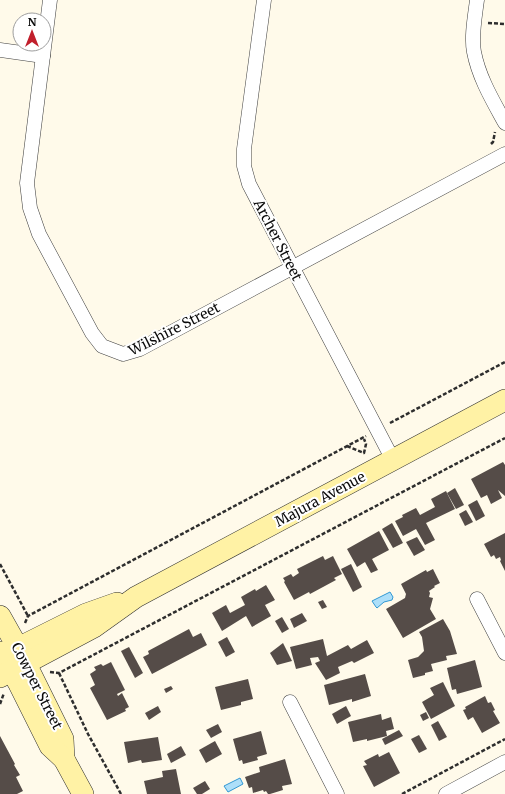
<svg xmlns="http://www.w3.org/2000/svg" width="505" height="794" font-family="Merriweather,serif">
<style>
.water{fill:#addff9;stroke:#3198d3}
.building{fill:#554c48}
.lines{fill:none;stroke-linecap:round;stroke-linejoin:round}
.street-casing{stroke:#3f3f3f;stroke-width:15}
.secondary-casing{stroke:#2e2e2e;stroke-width:22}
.path{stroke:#2e2e2e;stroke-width:2.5;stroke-dasharray:4 2;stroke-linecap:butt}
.street{stroke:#fff;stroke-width:14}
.secondary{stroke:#fff2a5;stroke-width:21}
.labels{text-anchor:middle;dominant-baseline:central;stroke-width:4;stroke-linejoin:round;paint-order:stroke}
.street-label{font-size:14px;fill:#0c0c0c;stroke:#fff}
</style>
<rect width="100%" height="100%" fill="#fffaea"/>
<!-- water -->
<g class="water">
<path d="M390,592L393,597L392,600L384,602L377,608L376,607L372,601Z"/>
<path d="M240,778L243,784L228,792L224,786Z"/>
</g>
<!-- building -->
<g class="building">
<path d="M503,462L505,465V496L498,490L502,498L491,504L487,495L481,498L471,479Z"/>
<path d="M455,488L464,505L456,509L447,493Z"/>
<path d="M446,491L455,509L426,523L435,540L425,545L416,529L403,536L395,521L403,517L402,515L416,508L420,515L435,507L431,499Z"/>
<path d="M477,500L485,516L476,521L468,505Z"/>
<path d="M466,510L473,522L465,526L459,514Z"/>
<path d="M392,523L403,543L393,548L382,529Z"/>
<path d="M379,531L389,550L372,559L378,570L371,573L365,562L357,567L347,549Z"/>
<path d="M505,533V571L500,561L501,560L500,557L496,559L494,555L491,557L484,544Z"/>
<path d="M417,537L425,550L414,556L406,542Z"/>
<path d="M323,556L325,560L333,556L342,574L334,578L336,580L310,594L309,592L294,600L284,582L285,581L283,578L291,574L293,577L299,573L297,569Z"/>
<path d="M351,564L362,587L353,592L341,569Z"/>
<path d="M433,569L440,583L434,586L435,587L429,591L430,593L429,597L433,598L430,609L436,619L403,638L386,609L405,598L406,594L401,584L426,570L427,572Z"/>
<path d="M266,585L275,600L265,605L271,616L252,627L246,616L222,631L212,613L226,605L230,613L245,605L241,597L255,589L256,591Z"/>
<path d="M323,600L327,607L322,609L318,602Z"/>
<path d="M302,613L307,621L294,628L290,619Z"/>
<path d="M282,617L289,629L282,633L275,621Z"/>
<path d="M443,619L450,631L457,654L446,656L447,660L431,664L433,671L425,673V675L413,678L408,660L418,657L424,651L422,637L419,632Z"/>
<path d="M189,629L193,637L201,633L207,645L152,674L143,657L149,654L148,651Z"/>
<path d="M227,637L235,652L226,657L218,642Z"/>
<path d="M323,639L327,656L348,645L351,649L367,640L374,653L354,663L352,661L338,667L340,673L326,680L315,663L320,661L318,657L310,658L312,665L296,669L290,647Z"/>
<path d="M283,643L292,661L277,665L270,653Z"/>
<path d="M129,647L143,673L135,678L121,651Z"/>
<path d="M475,660L482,687L457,694L456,689L452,690L447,668Z"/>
<path d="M111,662L125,690L117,694L118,696L122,693L129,707L125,709L126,711L107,720L90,688L95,685L90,674L96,670L94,667L101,664L103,666Z"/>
<path d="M365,674L371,696L352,702V699L329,705L324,685Z"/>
<path d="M248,679L253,699L241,702V705L221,710L215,687Z"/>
<path d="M443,682L455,706L431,719L422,702L434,695L430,688Z"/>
<path d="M171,686L173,689L166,693L164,689Z"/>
<path d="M485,696L488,703L491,702L495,710L493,711L500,723L482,733L473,717L468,720L463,710L466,709L465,707Z"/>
<path d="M158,706L161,712L149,720L145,713Z"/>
<path d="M346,706L351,716L337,724L332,714Z"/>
<path d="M426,712L429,718L423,721L420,715Z"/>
<path d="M381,714L382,720L391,717L394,729L386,731L387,736L367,741V739L353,742L348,722Z"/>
<path d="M438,721L447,737L439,741L431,725Z"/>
<path d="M218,724L222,732L211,738L206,730Z"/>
<path d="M399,730L403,736L385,745L382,739Z"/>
<path d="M261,731L267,754L257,757L258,760L243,764L242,760L239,761L233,739Z"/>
<path d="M419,735L427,749L419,753L411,739Z"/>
<path d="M0,736L15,764L14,765L20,775L16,777L23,791L17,794H0Z"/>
<path d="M158,737L162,760L142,763L141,760L128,763L124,742Z"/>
<path d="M215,741L222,754L206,763L199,750Z"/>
<path d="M181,746L186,755L171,763L167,754Z"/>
<path d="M389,752L400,773L374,787L363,766L367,765L364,761L378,754L379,757Z"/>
<path d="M285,759L292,784L282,786L283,790L270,794H268L266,791L264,792L263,790L253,793L252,787L249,788L245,777L260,772L259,767Z"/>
<path d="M176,769L181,794H147L144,781L163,777L162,771Z"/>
<path d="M205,781L210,789L202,794H197L193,788Z"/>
</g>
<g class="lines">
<!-- street casing -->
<g class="street-casing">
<g id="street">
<path d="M50,0L27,183L30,208L39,234L92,333L102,346L123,354L140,349L505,154"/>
<path d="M264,0L244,149V166L249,184L393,460"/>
<path d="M477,0C475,16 471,37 474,52C479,78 493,101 505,123"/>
<path d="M0,50L43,56"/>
<path d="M477,599L505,653"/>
<path d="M290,702L337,794"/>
<path d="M446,794L505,762"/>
</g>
</g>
<!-- secondary casing -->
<g class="secondary-casing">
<g id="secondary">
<path d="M0,616L18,648L63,739L64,759"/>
<path d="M0,652L19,684L50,746L64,759L83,794"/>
<path d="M6,654L86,614L117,603"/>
<path d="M0,677L94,627L136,597L505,400"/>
</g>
</g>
<!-- path -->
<g class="path">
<path d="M488,23L505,24"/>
<path d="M491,144L493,142L495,132"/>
<path d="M390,423L505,362"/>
<path d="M347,446L364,453L366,444L364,439"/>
<path d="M0,564L28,616"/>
<path d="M25,623L28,616L366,436"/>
<path d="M50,672L59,673L505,438"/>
<path d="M59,673L88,734L121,794"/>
<path d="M0,704L4,693"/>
<path d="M402,794L505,739"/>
</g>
<!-- street -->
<use href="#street" class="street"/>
<!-- secondary -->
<use href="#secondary" class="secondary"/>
</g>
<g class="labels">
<!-- street labels -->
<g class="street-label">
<text transform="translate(278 240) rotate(63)">Archer Street</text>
<text transform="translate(174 329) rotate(-27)">Wilshire Street</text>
<text transform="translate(320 499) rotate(-28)">Majura Avenue</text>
<text transform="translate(37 686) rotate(63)">Cowper Street</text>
</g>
</g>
<!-- north arrow -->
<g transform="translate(32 32)"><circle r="19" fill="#ffffff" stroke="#9e9e9e"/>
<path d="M0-3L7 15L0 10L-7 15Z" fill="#c11f2c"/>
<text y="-6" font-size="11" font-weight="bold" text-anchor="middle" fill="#0c0c0c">N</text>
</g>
</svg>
